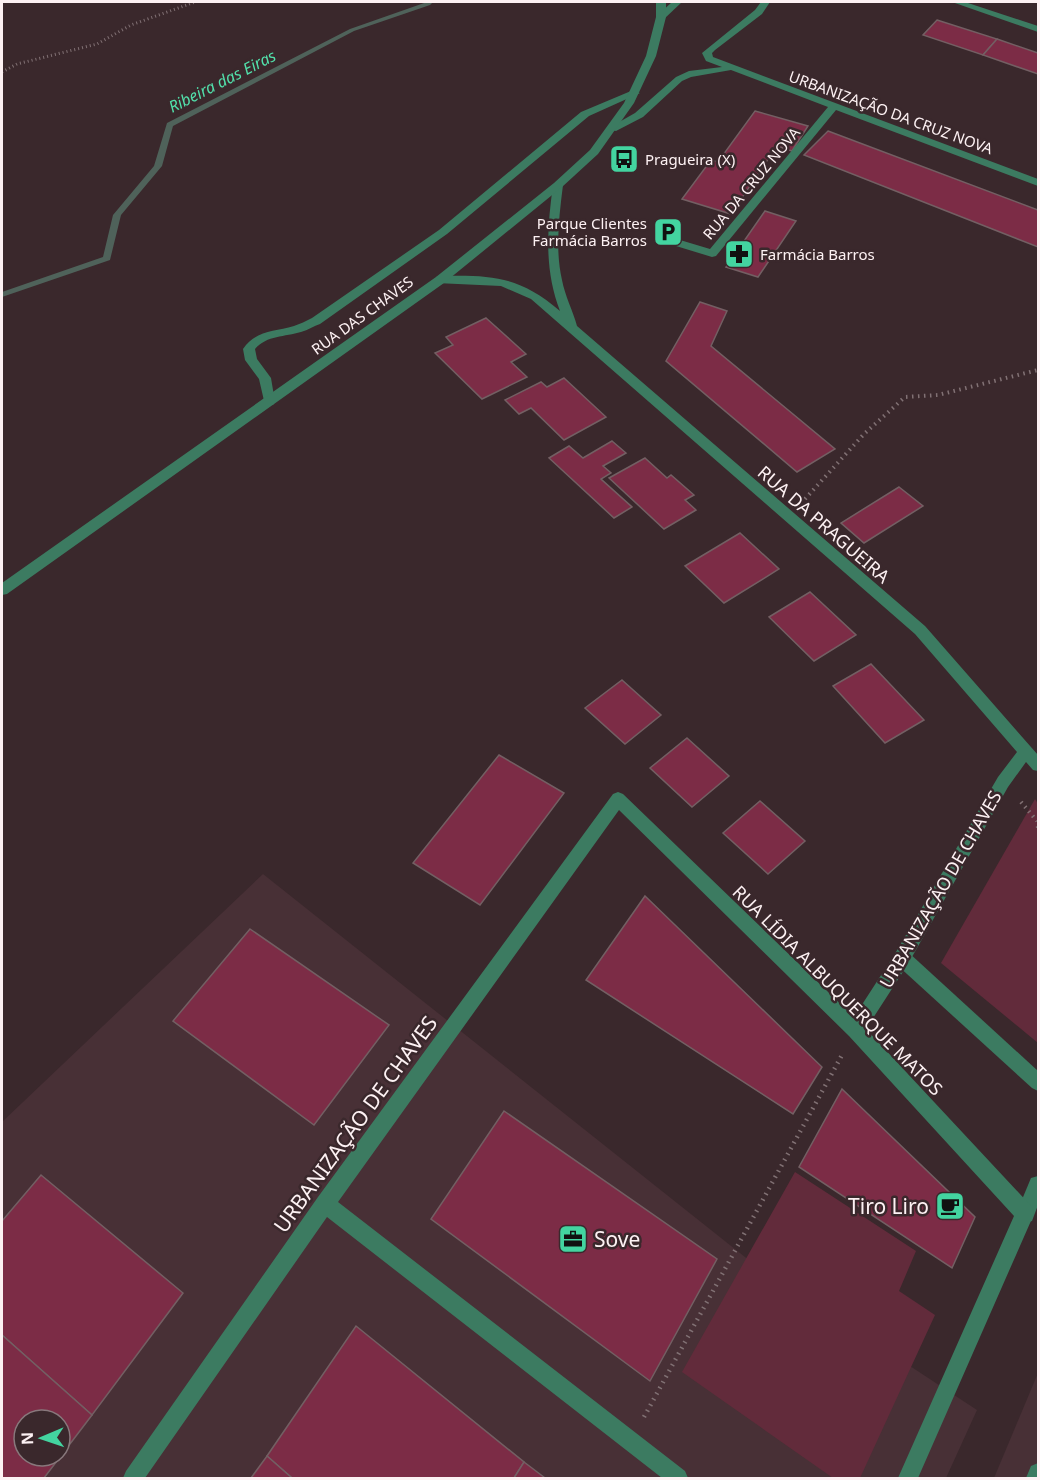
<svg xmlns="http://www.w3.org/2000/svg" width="1040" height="1480" font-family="'Noto Sans',sans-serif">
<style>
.built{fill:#483036;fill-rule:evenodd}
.green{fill:#622b3b}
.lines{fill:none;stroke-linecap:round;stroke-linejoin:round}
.stream{fill:#4f625a;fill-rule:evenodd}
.building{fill:#7c2c46;stroke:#735f63;stroke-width:1.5;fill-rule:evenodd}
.path-far2{stroke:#817174;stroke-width:3;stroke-dasharray:1 3;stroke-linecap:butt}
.path-far1{stroke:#817174;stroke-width:4;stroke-dasharray:1.5 4.5;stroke-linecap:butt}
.path{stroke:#817174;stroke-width:4.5;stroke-dasharray:1.5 5;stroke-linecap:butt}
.service{fill:#3c7b61;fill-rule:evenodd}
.minor{fill:#3c7b61;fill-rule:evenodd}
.tertiary{fill:#3c7b61;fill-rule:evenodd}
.labels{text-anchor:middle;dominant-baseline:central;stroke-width:5;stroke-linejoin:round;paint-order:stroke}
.far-street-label{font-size:15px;fill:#fdf1f3;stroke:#3a282c}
.far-poi-label{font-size:15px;fill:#fdf1f3;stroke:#3a282c;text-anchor:start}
.far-water-label{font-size:16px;font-style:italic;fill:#52e0ab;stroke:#3a282c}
.street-label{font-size:18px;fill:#fdf1f3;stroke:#3a282c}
.near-street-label{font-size:21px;fill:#fdf1f3;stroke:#3a282c}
.near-poi-label{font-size:21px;fill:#fdf1f3;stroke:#3a282c;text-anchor:end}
</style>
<rect width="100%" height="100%" fill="#3a282c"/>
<!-- built -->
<g class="built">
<path d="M263,874L750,1261L977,1410L946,1478H2V1122ZM24,1420H60V1456H24Z"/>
<path d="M1038,1373V1478H994Z"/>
</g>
<!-- green -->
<g class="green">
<path d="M1035,799L1038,804V1043L941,963Z"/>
<path d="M795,1172L916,1251L899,1291L935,1315L860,1478H833L682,1372Z"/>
</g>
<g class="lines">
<!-- stream -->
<path class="stream" d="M427,2H433L430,5L354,31L173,126L162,166L121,215L110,260L2,297V292L103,257L113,215L154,166L167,123L350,29Z"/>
</g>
<!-- building -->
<g class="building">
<path d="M937,20L997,39L983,55L923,35Z"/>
<path d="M997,39L1038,53V74L983,55Z"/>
<path d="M755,111L808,126L792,151L777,146L731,214L682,199L711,160L718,162Z"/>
<path d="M828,131L1038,210V247L804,155Z"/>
<path d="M765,211L796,221L758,277L726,267Z"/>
<path d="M700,302L727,311L711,346L835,449L797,472L666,361Z"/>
<path d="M486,318L526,354L511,362L527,377L482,399L435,353L453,345L446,337Z"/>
<path d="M564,378L606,417L564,440L531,408L519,414L505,400L541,382L547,387Z"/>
<path d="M612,441L626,453L603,466L611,473L601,479L632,507L614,518L549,458L569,446L583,458Z"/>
<path d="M645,458L667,478L671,475L694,495L685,500L696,510L664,529L609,478Z"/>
<path d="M899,487L923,506L864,543L841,523Z"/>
<path d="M740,533L779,569L724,603L685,566Z"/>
<path d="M810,592L856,635L814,661L769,617Z"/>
<path d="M871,664L924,720L885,743L833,686Z"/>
<path d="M622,680L661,715L625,744L585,708Z"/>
<path d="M687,738L729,776L692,807L650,768Z"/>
<path d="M499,755L564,793L480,905L413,863Z"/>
<path d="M760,801L805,841L768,874L723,833Z"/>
<path d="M645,896L822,1067L793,1114L586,980Z"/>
<path d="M250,929L389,1025L314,1125L173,1021Z"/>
<path d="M842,1089L975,1217L952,1268L799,1167Z"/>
<path d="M504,1111L717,1259L650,1381L431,1219Z"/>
<path d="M41,1175L183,1293L92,1415L2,1335V1221Z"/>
<path d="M356,1326L524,1462L514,1478H292L267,1456Z"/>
<path d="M2,1335L92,1415L44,1478H2ZM24,1420H60V1456H24Z"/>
<path d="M267,1456L292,1478H251Z"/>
<path d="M524,1462L545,1478H514Z"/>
</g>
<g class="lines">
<!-- path-far2 -->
<path class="path-far2" d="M2,72L17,64L97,44L131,25L195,2"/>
<!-- path-far1 -->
<g class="path-far1">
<path d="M805,499L864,434L905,397L938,395L1038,370"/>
<path d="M1021,802L1037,821L1038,828"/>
</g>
<!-- path -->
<path class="path" d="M644,1417L842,1055"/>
<!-- service -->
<g class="service">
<path d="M631,91L640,93L589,116L447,234L320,324C314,326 308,330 301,332C285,337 267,335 255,349L257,359L271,378L275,402L273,405H265L259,379L245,360L243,349C256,330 274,332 294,326C300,324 306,321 312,318L439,230L581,112Z"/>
<path d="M902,950L908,952L1038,1071V1091L1032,1088L896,964L894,958L896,952Z"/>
<path d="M1038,1176V1205L1032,1221L1025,1223L1018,1221L1016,1214L1031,1178Z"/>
<path d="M1038,1463V1478H1026L1031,1466Z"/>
</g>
<!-- minor -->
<g class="minor">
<path d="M672,2H682L664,19H658V15Z"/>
<path d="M761,2H770L762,14L715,50L712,53L713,57L1038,179V186L836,110L716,256L712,257L676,246L674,244L680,240L710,249L828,107L731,70L691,77L682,81L643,117L616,131L607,129L635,113L676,77L689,71L722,67L706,61L702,53L755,10Z"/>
<path d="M952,2H965L1038,26V32Z"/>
<path d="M558,182L563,185C559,217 555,249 562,280C565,296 573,311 577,326L925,626L1038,755V771L1033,770L1026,762L1008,787L908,964L866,1029L1032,1207L1034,1214L918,1478H898L1014,1216L849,1036L619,810L338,1202L685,1471L688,1478H662L327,1217L145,1478H123L126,1471L318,1197L613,794L618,792L623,794L854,1017L896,952L998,777L1017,752L915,634L531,299L501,286L436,283V277L440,276C492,275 519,276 560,311C544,269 547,229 553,185Z"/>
</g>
<!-- tertiary -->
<path class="tertiary" d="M656,2H666V17L656,56L634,103L598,154L562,187L444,283L7,594L2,595V583L436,277L554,183L590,150L624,103L646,56L656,17Z"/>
</g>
<!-- icons -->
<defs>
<g id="bus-square" transform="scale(1.5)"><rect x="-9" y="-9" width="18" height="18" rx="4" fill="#43d4a0" stroke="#3a282c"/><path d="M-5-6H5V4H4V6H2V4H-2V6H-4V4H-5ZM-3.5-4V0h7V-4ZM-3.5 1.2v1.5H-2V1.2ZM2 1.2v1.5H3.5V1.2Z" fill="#111"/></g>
<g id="parking-square" transform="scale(1.5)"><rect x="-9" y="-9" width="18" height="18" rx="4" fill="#43d4a0" stroke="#3a282c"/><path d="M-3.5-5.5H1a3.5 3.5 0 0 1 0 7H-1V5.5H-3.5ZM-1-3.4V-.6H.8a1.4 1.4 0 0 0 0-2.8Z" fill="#111"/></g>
<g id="pharmacy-square" transform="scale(1.5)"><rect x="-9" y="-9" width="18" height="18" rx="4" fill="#43d4a0" stroke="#3a282c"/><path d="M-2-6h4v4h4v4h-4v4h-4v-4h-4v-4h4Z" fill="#111"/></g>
<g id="cafe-square" transform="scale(1.5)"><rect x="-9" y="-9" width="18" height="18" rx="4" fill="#43d4a0" stroke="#3a282c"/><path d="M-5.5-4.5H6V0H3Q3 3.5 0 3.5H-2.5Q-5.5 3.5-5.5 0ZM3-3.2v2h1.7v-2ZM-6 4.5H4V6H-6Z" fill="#111"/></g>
<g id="office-square" transform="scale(1.5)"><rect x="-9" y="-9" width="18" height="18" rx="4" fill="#43d4a0" stroke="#3a282c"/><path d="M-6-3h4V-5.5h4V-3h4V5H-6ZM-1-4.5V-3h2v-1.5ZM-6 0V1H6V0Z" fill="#111"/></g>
</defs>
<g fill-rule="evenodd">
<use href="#bus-square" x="624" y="159"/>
<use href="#parking-square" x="668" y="232"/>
<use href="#pharmacy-square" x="739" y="254"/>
<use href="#cafe-square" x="950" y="1206"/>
<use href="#office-square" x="573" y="1239"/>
</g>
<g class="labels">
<!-- far-street labels -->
<g class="far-street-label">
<text transform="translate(891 112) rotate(20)">URBANIZAÇÃO DA CRUZ NOVA</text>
<text transform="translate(751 183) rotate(-50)">RUA DA CRUZ NOVA</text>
<text transform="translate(362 315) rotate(-36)">RUA DAS CHAVES</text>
</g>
<!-- far-poi labels -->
<g class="far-poi-label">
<text x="645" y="159">Pragueira (X)</text>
<text x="647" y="223" text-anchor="end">Parque Clientes<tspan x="647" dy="17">Farmácia Barros</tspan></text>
<text x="760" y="254">Farmácia Barros</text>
</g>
<!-- far-water labels -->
<g class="far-water-label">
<text transform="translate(222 81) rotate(-27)">Ribeira das Eiras</text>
</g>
<!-- street labels -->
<g class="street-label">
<text transform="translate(824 524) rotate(41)">RUA DA PRAGUEIRA</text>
<text transform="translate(940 889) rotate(-60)">URBANIZAÇÃO DE CHAVES</text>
<text transform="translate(838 990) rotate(45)">RUA LÍDIA ALBUQUERQUE MATOS</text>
</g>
<!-- near-street labels -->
<g class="near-street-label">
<text transform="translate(355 1124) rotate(-54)">URBANIZAÇÃO DE CHAVES</text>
</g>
<!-- near-poi labels -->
<g class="near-poi-label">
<text x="929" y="1206">Tiro Liro</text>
<text x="594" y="1239" text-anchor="start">Sove</text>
</g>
</g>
<!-- border -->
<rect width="1040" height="1480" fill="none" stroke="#fdf1f3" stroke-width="6"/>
<!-- north arrow -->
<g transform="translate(42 1438) rotate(268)"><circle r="28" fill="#3a282c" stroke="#88787c" stroke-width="1.5"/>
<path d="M0-4.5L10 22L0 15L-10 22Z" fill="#43d4a0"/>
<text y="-9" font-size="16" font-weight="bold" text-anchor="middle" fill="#fdf1f3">N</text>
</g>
</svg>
